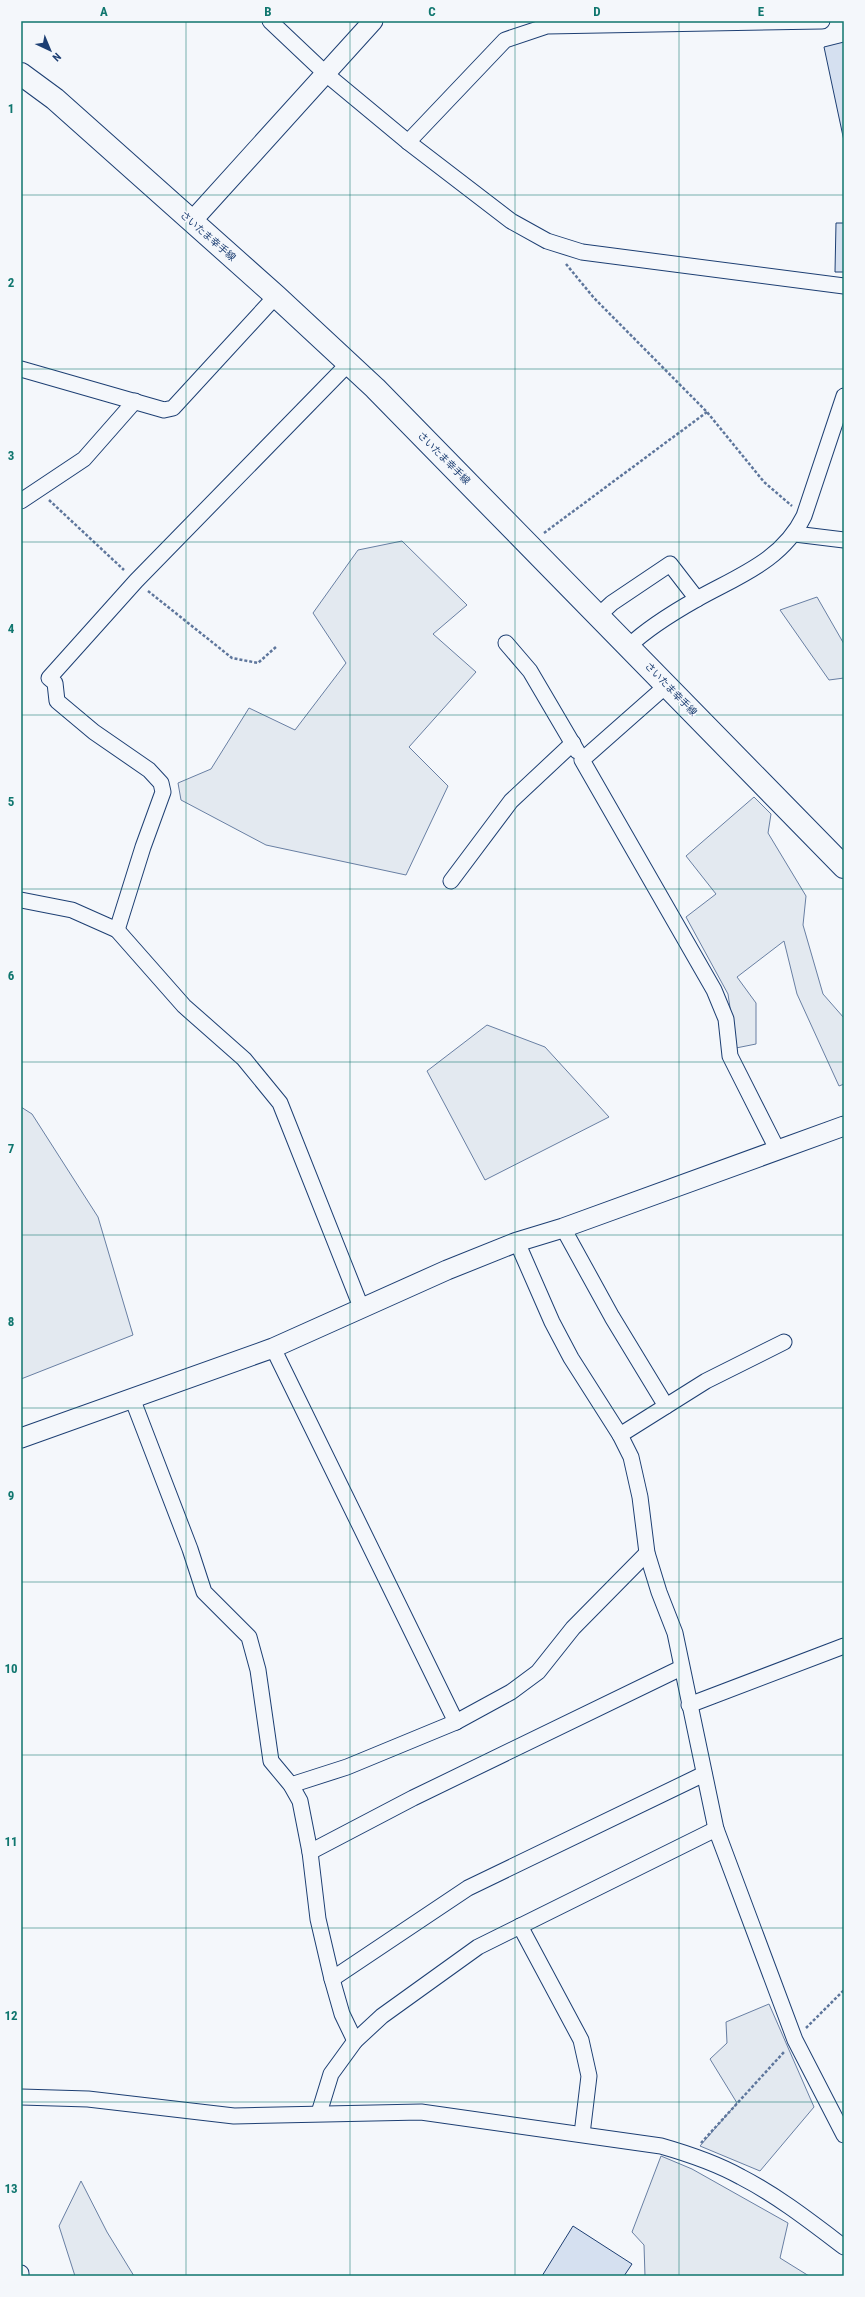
<svg xmlns="http://www.w3.org/2000/svg" width="865" height="2297" font-family="'Roboto Condensed','Noto Sans JP',sans-serif">
<style>
.green{fill:#e3e9f0;stroke:#687fa3}
.building{fill:#d5e0f0;stroke:#1d3f73}
.lines{fill:none;stroke-linecap:round;stroke-linejoin:round}
.minor-casing{stroke:#1d3f73;stroke-width:17}
.tertiary-casing{stroke:#1d3f73;stroke-width:21}
.primary-casing{stroke:#1d3f73;stroke-width:24}
.path{stroke:#5e769c;stroke-width:2.5;stroke-dasharray:3 2;stroke-linecap:butt}
.minor{stroke:#f4f7fb;stroke-width:15}
.tertiary{stroke:#f4f7fb;stroke-width:19}
.primary{stroke:#f4f7fb;stroke-width:22}
.grid{fill:none;stroke:#0f766e;stroke-width:1;stroke-opacity:0.55}
.labels{text-anchor:middle;dominant-baseline:central;stroke-width:3;stroke-linejoin:round;paint-order:stroke}
.street-label{font-size:10px;fill:#1d3f73;stroke:#f4f7fb}
.neatline{fill:none;stroke:#0f766e;stroke-width:1.5}
.grid-label{font-size:13px;text-anchor:middle;font-weight:bold;fill:#0f766e}
</style>
<rect width="100%" height="100%" fill="#f4f7fb"/>
<!-- green -->
<g class="green">
<path d="M402,541L467,605L433,634L476,672L409,747L448,786L406,875L266,845L181,800L178,783L211,769L249,708L295,730L346,663L313,613L358,550Z"/>
<path d="M817,597L844,644V678L829,680L780,610Z"/>
<path d="M754,797L771,814L768,833L806,896L803,925L823,994L844,1018V1084L839,1086L797,994L784,941L737,977L756,1003V1044L736,1048L728,994L686,917L716,894L686,856Z"/>
<path d="M487,1025L545,1047L609,1117L485,1180L427,1071Z"/>
<path d="M21,1107L32,1114L98,1217L133,1335L21,1379Z"/>
<path d="M769,2004L814,2107L760,2171L700,2146L737,2103L710,2059L727,2043L726,2022Z"/>
<path d="M661,2156L692,2169L788,2223L780,2258L809,2276H645L644,2245L632,2232Z"/>
<path d="M81,2181L107,2232L134,2276H75L59,2226Z"/>
</g>
<!-- building -->
<g class="building">
<path d="M844,42V141L824,47Z"/>
<path d="M836,223H844V272H835Z"/>
<path d="M573,2226L632,2264L624,2276H542Z"/>
</g>
<g class="lines">
<!-- minor casing -->
<g class="minor-casing">
<g id="minor">
<path d="M270,21L326,74L408,142L511,221L547,241L582,252L844,286"/>
<path d="M408,142L505,40L547,26L822,21"/>
<path d="M21,369L164,410L173,408L276,296"/>
<path d="M21,501L84,459L135,401"/>
<path d="M795,534L844,540"/>
<path d="M599,615L612,603L670,564L697,599"/>
<path d="M506,643L530,671L577,751"/>
<path d="M629,646C649,627 674,612 697,599C738,576 782,561 804,516L844,396"/>
<path d="M667,685L582,760L714,990L726,1019L730,1056L778,1151"/>
<path d="M451,881L511,801L573,743"/>
<path d="M21,900L72,910L117,930L184,1006L244,1059L280,1103L361,1307"/>
<path d="M117,930L143,847L163,792L161,783L149,770L94,732L57,701L55,683L49,678L136,581L349,363"/>
<path d="M563,1228L612,1317L666,1406"/>
<path d="M517,1242L552,1322L571,1358L620,1435L631,1457L640,1497L647,1553L659,1592L675,1633L716,1829L795,2040L844,2135"/>
<path d="M273,1348L456,1722"/>
<path d="M132,1398L190,1549L204,1592L249,1637L258,1670L271,1761L291,1785L300,1801L310,1852L318,1919L332,1979L342,2014L355,2041"/>
<path d="M620,1435L706,1381L784,1342"/>
<path d="M689,1705L844,1646"/>
<path d="M291,1785L347,1767L456,1722L511,1692L538,1672L573,1628L647,1553"/>
<path d="M310,1852L413,1798L681,1668"/>
<path d="M520,1926L581,2040L589,2076L582,2134"/>
<path d="M332,1979L468,1888L704,1774"/>
<path d="M21,2097L88,2099L234,2116L421,2112L661,2146C689,2154 716,2163 741,2177C778,2196 811,2222 844,2247"/>
<path d="M319,2113L331,2074L355,2041L382,2016L478,1947L716,1829"/>
<path d="M21,2273V2276"/>
</g>
</g>
<!-- tertiary casing -->
<g class="tertiary-casing">
<g id="tertiary">
<path d="M192,221L373,21"/>
<path d="M21,1438L273,1348L447,1270L517,1242L563,1228L844,1126"/>
</g>
</g>
<!-- primary casing -->
<g class="primary-casing">
<path id="primary" d="M21,74L55,99L276,296L375,388L844,867"/>
</g>
<!-- path -->
<g class="path">
<path d="M566,264L594,298L707,412L764,482L792,506"/>
<path d="M49,500L124,570"/>
<path d="M544,533L707,412"/>
<path d="M148,591L232,658L258,663L277,646"/>
<path d="M806,2028L844,1990"/>
<path d="M701,2143L784,2052"/>
</g>
<!-- minor -->
<use href="#minor" class="minor"/>
<!-- tertiary -->
<use href="#tertiary" class="tertiary"/>
<!-- primary -->
<use href="#primary" class="primary"/>
</g>
<!-- grid -->
<path class="grid" d="M186,21V2276M350,21V2276M515,21V2276M679,21V2276M21,195H844M21,369H844M21,542H844M21,715H844M21,889H844M21,1062H844M21,1235H844M21,1408H844M21,1582H844M21,1755H844M21,1928H844M21,2102H844"/>
<g class="labels">
<!-- street labels -->
<g class="street-label">
<text transform="translate(208 236) rotate(41)">さいたま幸手線</text>
<text transform="translate(444 458) rotate(45)">さいたま幸手線</text>
<text transform="translate(671 689) rotate(46)">さいたま幸手線</text>
</g>
</g>
<!-- border -->
<rect width="865" height="2297" fill="none" stroke="#f4f7fb" stroke-width="44"/>
<!-- north arrow -->
<g transform="translate(50 50) rotate(136)" stroke="#f4f7fb" stroke-width="3" paint-order="stroke">
<path d="M0-3L7 15L0 10L-7 15Z" fill="#1d3f73"/>
<text y="-6" font-size="11" font-weight="bold" text-anchor="middle" fill="#1d3f73">N</text>
</g>
<rect x="22" y="22" width="821" height="2253" class="neatline"/>
<g class="grid-label">
<text x="104" y="16">A</text>
<text x="268" y="16">B</text>
<text x="432" y="16">C</text>
<text x="597" y="16">D</text>
<text x="761" y="16">E</text>
<text x="11" y="113">1</text>
<text x="11" y="287">2</text>
<text x="11" y="460">3</text>
<text x="11" y="633">4</text>
<text x="11" y="806">5</text>
<text x="11" y="980">6</text>
<text x="11" y="1153">7</text>
<text x="11" y="1326">8</text>
<text x="11" y="1500">9</text>
<text x="11" y="1673">10</text>
<text x="11" y="1846">11</text>
<text x="11" y="2020">12</text>
<text x="11" y="2193">13</text>
</g>
</svg>
